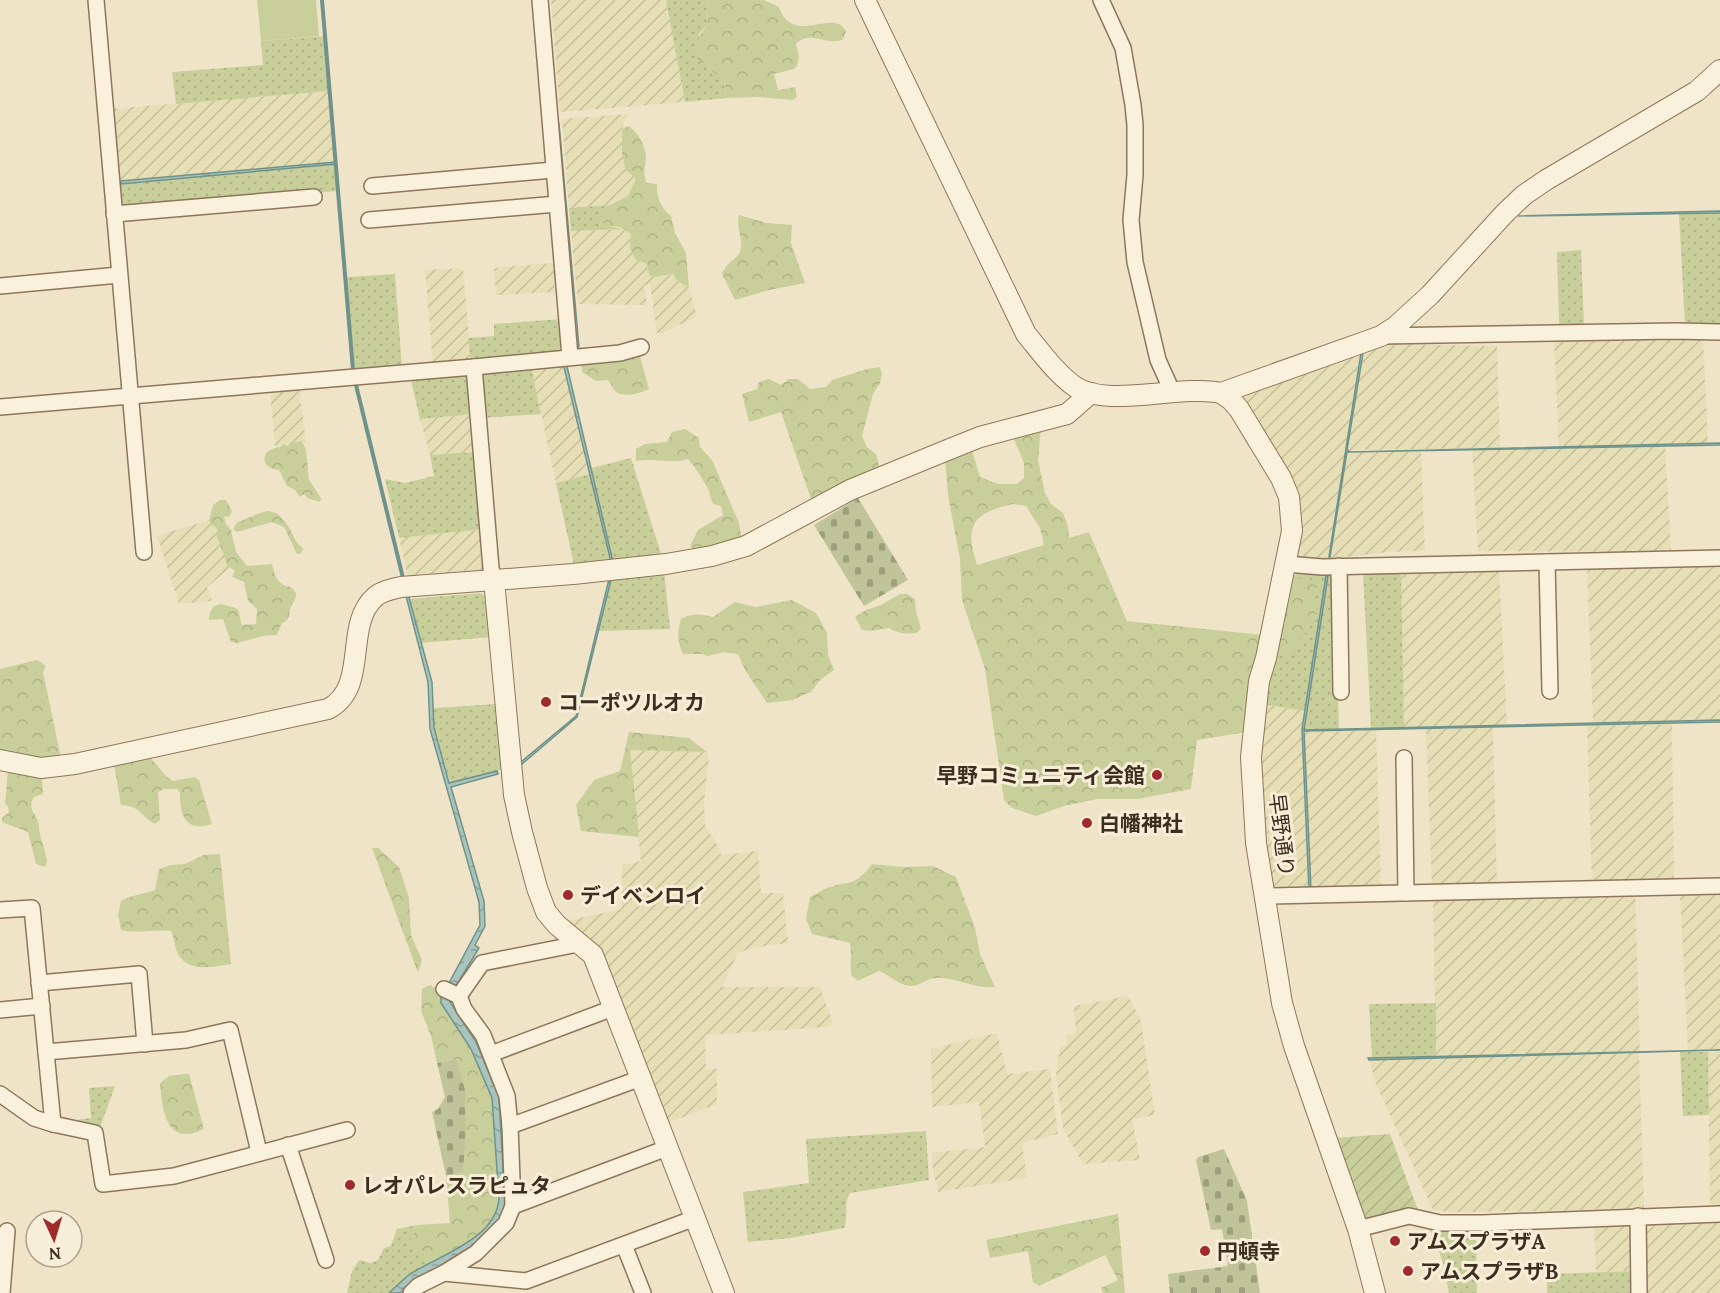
<svg xmlns="http://www.w3.org/2000/svg" width="1720" height="1293" font-family="Lora,'Noto Sans JP',serif">
<style>
.farmland{fill:url(#farmland-furrows)}
.grass{fill:url(#grass-dots)}
.forest{fill:url(#forest-crowns);fill-rule:evenodd}
.cemetery{fill:url(#cemetery-stones)}
.garden{fill:url(#garden-furrows)}
.pitch{fill:#c9cf9b}
.water{fill:url(#water-ripples);stroke:#6f938a;stroke-width:1.5}
.lines{fill:none;stroke-linecap:round;stroke-linejoin:round}
.stream{stroke:#6f938a;stroke-width:4}
.minor-casing{stroke:#8d765c;stroke-width:18}
.tertiary-casing{stroke:#8d765c;stroke-width:22}
.minor{stroke:#faf1dc;stroke-width:15}
.tertiary{stroke:#faf1dc;stroke-width:20}
.poi-dot{fill:#9e2a2b;stroke:#f7eed8;stroke-width:2}
.labels{text-anchor:middle;dominant-baseline:central;stroke-width:6;stroke-linejoin:round;paint-order:stroke}
.poi-label{font-size:21px;font-weight:bold;fill:#3d2e20;stroke:#f7eed8;text-anchor:start}
.street-label{font-size:21px;fill:#3d2e20;stroke:#f7eed8}
</style>
<defs>
<pattern id="farmland-furrows" width="10" height="10" patternUnits="userSpaceOnUse" patternTransform="scale(1.5)"><rect width="10" height="10" fill="#e6deb5"/><path d="M-1 1l2-2M0 10L10 0M9 11l2-2" fill="none" stroke="#c6bf9b"/></pattern>
<pattern id="grass-dots" width="8" height="8" patternUnits="userSpaceOnUse" patternTransform="scale(1.5)"><rect width="8" height="8" fill="#c9cf9b"/><path d="M2 2h.1M6 6h.1" fill="none" stroke="#aeb285" stroke-width="1.8" stroke-linecap="round"/></pattern>
<pattern id="forest-crowns" width="20" height="18" patternUnits="userSpaceOnUse" patternTransform="scale(1.5)"><rect width="20" height="18" fill="#c9cf9b"/><path d="M2 6a3 3 0 1 1 6 0M12 15a3 3 0 1 1 6 0" fill="none" stroke="#aeb285"/></pattern>
<pattern id="cemetery-stones" width="16" height="16" patternUnits="userSpaceOnUse" patternTransform="scale(1.5)"><rect width="16" height="16" fill="#bfc49a"/><path d="M2 7V4a2 2 0 0 1 4 0v3zM10 15v-3a2 2 0 0 1 4 0v3z" fill="#9ca07d"/></pattern>
<pattern id="garden-furrows" width="10" height="10" patternUnits="userSpaceOnUse" patternTransform="scale(1.5)"><rect width="10" height="10" fill="#c9cf9b"/><path d="M-1 1l2-2M0 10L10 0M9 11l2-2" fill="none" stroke="#aeb285"/></pattern>
<pattern id="water-ripples" width="26" height="14" patternUnits="userSpaceOnUse" patternTransform="scale(1.5)"><rect width="26" height="14" fill="#a9c4bc"/><path d="M2 4q2-2 4 0t4 0M15 11q2-2 4 0t4 0" fill="none" stroke="#8ba098"/></pattern>
</defs>
<rect width="100%" height="100%" fill="#f0e4c8"/>
<!-- farmland -->
<g class="farmland">
<path d="M551,0H666L685,102L560,112Z"/>
<path d="M329,91L335,162L115,181L109,109Z"/>
<path d="M628,114L622,129V153L625,169L636,179L628,196L610,205L569,208L562,119Z"/>
<path d="M624,229L632,234L630,248L647,264L649,275L656,277L673,273L676,280L689,288L697,316L661,334L657,333L650,284L644,286L647,305L578,304L571,231Z"/>
<path d="M553,263L555,292L496,295L494,268Z"/>
<path d="M463,268L471,362L433,365L425,270Z"/>
<path d="M1703,338L1708,443L1559,447L1554,340Z"/>
<path d="M1386,344L1497,346L1500,448L1347,450L1363,353Z"/>
<path d="M1361,353L1329,556H1331L1347,452H1421L1425,551L1388,552L1330,559L1300,558L1295,551L1298,530L1240,397Z"/>
<path d="M563,363L590,474L556,483L531,366Z"/>
<path d="M299,386L306,443L275,446L270,388Z"/>
<path d="M474,414L476,452L430,455L420,419Z"/>
<path d="M1665,446L1671,550L1650,552L1478,551L1472,450Z"/>
<path d="M212,519L230,568L207,587L212,601L179,604L157,536Z"/>
<path d="M483,529L487,567L481,575L409,581L399,538Z"/>
<path d="M1720,565V720L1593,723L1587,568Z"/>
<path d="M1499,570L1507,725L1404,727L1401,572Z"/>
<path d="M1263,704L1305,711L1302,729L1309,891L1272,890L1259,795Z"/>
<path d="M1672,724L1674,882L1592,885L1587,726Z"/>
<path d="M1493,728L1497,887L1432,888L1426,729Z"/>
<path d="M1376,730L1381,889L1311,891L1304,731Z"/>
<path d="M629,750L707,752L709,757L704,801L705,825L718,846L721,855L758,851L761,893H783L788,943L752,948L738,953L722,987H820L833,1023L829,1027L705,1035L706,1069H717V1104L668,1123L600,947L566,921L621,909L622,865L641,861Z"/>
<path d="M1680,890H1720V1050L1688,1051Z"/>
<path d="M1635,891L1640,1052L1436,1057L1433,896Z"/>
<path d="M1128,996L1141,1021L1155,1115L1132,1119L1140,1160L1083,1164L1063,1128L1056,1075L1060,1046L1067,1045L1066,1035L1076,1033L1074,1006Z"/>
<path d="M997,1033L1007,1074L1050,1069L1058,1134L1022,1143L1027,1178L938,1192L933,1171L932,1153L985,1147L979,1102L932,1107L931,1049Z"/>
<path d="M1720,1051V1210L1710,1211L1708,1052Z"/>
<path d="M1639,1053L1644,1208L1544,1211L1450,1212L1433,1210L1376,1084L1369,1060Z"/>
<path d="M1641,1220H1720V1293H1642Z"/>
<path d="M1594,1223H1632L1634,1271L1596,1272Z"/>
</g>
<!-- grass -->
<g class="grass">
<path d="M666,0H707L708,24L699,34L709,70L724,79L726,98L685,102Z"/>
<path d="M325,36L329,91L176,104L172,72L263,65L261,41Z"/>
<path d="M335,164L338,191L118,210L116,184Z"/>
<path d="M610,205L600,210L606,226L624,229L571,231L569,208Z"/>
<path d="M1720,213V328L1685,326L1679,214Z"/>
<path d="M1581,250L1584,327H1561L1559,324L1557,252Z"/>
<path d="M395,274L402,368L355,373L347,277Z"/>
<path d="M561,319L563,349L561,352L471,362L468,338L494,336V324Z"/>
<path d="M531,366L541,414L482,418V370Z"/>
<path d="M470,375L474,414L420,419L410,376Z"/>
<path d="M476,452L483,529L399,538L385,479L405,483L434,476L430,455Z"/>
<path d="M631,458L662,557L613,562L591,468Z"/>
<path d="M590,474L611,562L574,565L556,483Z"/>
<path d="M664,569L670,629L598,631L610,576Z"/>
<path d="M1301,572L1326,574V576L1305,711L1263,704L1289,578Z"/>
<path d="M1363,572H1401L1404,727L1371,728Z"/>
<path d="M1328,573H1335L1339,729L1304,730Z"/>
<path d="M481,593L487,598L491,637L421,643L409,599Z"/>
<path d="M497,704L503,769L450,783L434,728L433,708Z"/>
<path d="M1436,1003V1057L1372,1058L1369,1004Z"/>
<path d="M1680,1052H1708L1709,1115L1683,1116Z"/>
<path d="M115,1086L99,1130L75,1125L76,1120L91,1118L89,1088Z"/>
<path d="M926,1131L929,1180L850,1193C843,1203 849,1217 844,1228L791,1238L748,1242L743,1192L809,1183L806,1139Z"/>
<path d="M1427,1223L1476,1225L1477,1293H1449L1442,1259Z"/>
<path d="M417,1225L410,1242L426,1255L430,1265L390,1293H347L352,1271L359,1260L371,1263L378,1260L384,1248L391,1246L397,1229Z"/>
<path d="M1634,1271L1635,1293H1547V1274Z"/>
</g>
<!-- forest -->
<g class="forest">
<path d="M707,0H764L779,7C793,48 836,6 846,32L842,40C826,46 810,29 796,44L799,57L797,66L794,69L774,74L778,90L795,87L797,97L793,100L759,97L726,98L724,79L709,70L697,59C696,44 698,36 708,24Z"/>
<path d="M629,126C638,133 644,144 646,155C647,165 641,172 647,183L657,184C656,197 661,208 671,216L675,233L686,253L689,288L676,280L673,273L656,277L649,275L647,264L635,259L630,248L631,234L620,227L606,226L599,217L600,210L628,196L636,179L625,169L622,153V129Z"/>
<path d="M739,215L767,223L792,225L791,243L805,283L769,290L735,300L722,274C727,260 739,260 741,248C743,239 736,229 739,215Z"/>
<path d="M639,353L649,389C641,393 624,398 616,392C612,388 611,383 608,380L596,381L582,372L581,362Z"/>
<path d="M880,367L882,374L880,383L873,394L862,436L867,447L876,454L880,470L812,502L781,412L749,422L742,394L757,389L759,382L769,379L781,385L789,379H798L810,389L826,387L832,380L867,369Z"/>
<path d="M1041,428L1038,460L1045,493L1051,504L1063,513L1068,527L1069,538L1089,532L1127,621L1263,635L1247,732L1197,740L1191,789L1138,799H1097L1064,806L1036,816L1012,808L1004,800L985,669L962,600L960,559L948,495L945,458L971,447L980,477L998,484H1017L1024,478V463L1012,435ZM1013,504L1026,506L1040,528L1044,545L977,565C964,525 973,513 1013,504Z"/>
<path d="M685,429L699,438L700,447L712,460L739,523L742,540L695,552L690,546L698,530L723,515L721,506L714,504C709,499 711,492 707,487C701,477 696,468 688,459C672,464 655,458 636,461V449L645,444L667,442L672,432Z"/>
<path d="M302,441L306,450L309,480L321,498L320,502L307,498L304,494L300,497L295,490L287,486L279,470C259,469 260,449 280,447L283,444L288,446L290,443Z"/>
<path d="M220,500H226L232,511L229,517L224,516L226,524L231,530L236,552L247,566L272,564C275,576 277,585 291,587L296,593C296,600 294,601 291,607C288,614 292,619 282,623L277,635L263,636L237,643L231,642L223,619L209,620C209,607 217,601 228,606C232,607 235,607 238,610C240,613 240,621 242,625L256,624L257,609L248,601L244,582L232,577L235,571L227,565C226,562 218,537 216,534L217,529L209,521L213,505Z"/>
<path d="M269,511L278,514C282,519 285,521 288,526C294,534 293,541 302,547L303,550L300,554H297L284,527L272,522L237,532L233,529L237,522C248,519 258,512 269,511Z"/>
<path d="M1294,578L1319,581V586L1312,591C1315,606 1326,611 1306,622V633L1300,635C1299,645 1300,652 1290,656L1274,647L1291,581Z"/>
<path d="M900,594H907L915,599L916,612L921,628L917,633C907,634 898,634 889,628L870,631L862,630L855,617L866,610L881,605Z"/>
<path d="M792,600L816,613L827,633L828,655L834,670L820,680L811,692L806,694L793,700L767,703L745,670L738,654L725,652L707,656L703,654H683C677,641 677,632 681,619C693,613 700,614 713,617L735,602L755,607Z"/>
<path d="M37,660L46,666L43,672L61,758L35,760L0,753V669Z"/>
<path d="M629,732L689,738L707,752L630,750L639,837L581,831L576,805L594,780L620,771Z"/>
<path d="M149,756L166,776L173,781L195,777L199,780L212,824C184,833 180,814 180,792L177,789H164L158,792L160,820L155,824C140,816 141,806 121,805L114,764Z"/>
<path d="M8,770L42,775L43,794L34,797C28,807 33,811 37,819C39,823 39,830 40,834C42,843 46,852 47,862L45,867L36,864L28,832L2,822V818L9,812L8,806L5,804Z"/>
<path d="M372,848H378L399,867L409,898L411,935L422,960L418,973Z"/>
<path d="M220,854L231,964C212,967 184,974 176,949C174,942 174,938 171,931C154,929 138,934 121,930L118,915L121,901C131,895 144,894 155,890L159,869L171,865L185,864L204,855Z"/>
<path d="M872,864L904,867L933,866L956,877L975,928L980,954L995,987C972,989 954,976 935,978C927,979 920,985 913,986C900,987 890,975 879,971L858,981L851,975C850,963 852,954 850,943L812,934L806,919L810,897C816,894 822,890 827,888C851,880 855,887 872,864Z"/>
<path d="M430,985L444,993L472,1048L493,1099L499,1202C495,1229 453,1253 430,1265L426,1255H416L410,1242L417,1225L450,1223L446,1176L463,1172L456,1059L437,1063L431,1036L421,1011L422,989Z"/>
<path d="M185,1074H189L204,1129C166,1148 162,1110 160,1083L169,1076Z"/>
<path d="M1118,1214L1125,1293H1103L1101,1288L1118,1280L1105,1255L1039,1286L1033,1282L1028,1251L990,1258L986,1240Z"/>
</g>
<!-- cemetery -->
<g class="cemetery">
<path d="M858,498L908,580L864,606L814,525Z"/>
<path d="M456,1059L465,1090L466,1129L463,1172L446,1176L432,1112L438,1109L445,1097L437,1063Z"/>
<path d="M1224,1149L1247,1201L1260,1293H1170L1168,1274L1228,1266L1222,1229L1211,1230L1196,1160L1198,1157Z"/>
</g>
<!-- garden -->
<path class="garden" d="M1390,1134L1419,1213L1363,1224L1333,1138Z"/>
<!-- pitch -->
<path class="pitch" d="M257,0H316L319,36L261,41Z"/>
<!-- water -->
<g class="water">
<path d="M556,124H559L579,347H577Z"/>
<path d="M335,162V164L121,184V181Z"/>
<path d="M1720,211V213L1518,216Z"/>
<path d="M1361,353H1363L1347,450L1351,452L1720,443V445L1347,452L1330,557H1329Z"/>
<path d="M566,362L613,562H611L563,363Z"/>
<path d="M1326,576H1328L1304,730L1720,720V722L1304,731L1311,890H1309L1302,729Z"/>
<path d="M609,579L611,580L577,717L522,764L521,762L576,716Z"/>
<path d="M402,580L408,594L432,682L434,728L449,783L497,771L498,774L451,787L484,901L485,926L475,945L479,948L448,999L476,1042L499,1097L505,1204L500,1219L471,1248L439,1268L414,1280L400,1293H389C396,1286 403,1280 410,1274C438,1256 496,1239 499,1199L492,1098L471,1049L441,1003V998L480,925L479,902L430,729L428,682Z"/>
<path d="M1720,1050L1369,1060L1368,1058Z"/>
</g>
<g class="lines">
<!-- stream -->
<g class="stream">
<path d="M322,0L353,370"/>
<path d="M356,385L403,578"/>
</g>
<!-- minor casing -->
<g class="minor-casing">
<g id="minor">
<path d="M96,0L144,552"/>
<path d="M540,0L570,357"/>
<path d="M1101,0L1123,48L1133,105L1135,125V175L1131,220L1135,262L1158,360L1172,391"/>
<path d="M372,186L553,170"/>
<path d="M114,214L314,197"/>
<path d="M369,220L557,204"/>
<path d="M0,286L119,275"/>
<path d="M1381,336L1675,331L1720,332"/>
<path d="M474,367L491,568L494,580"/>
<path d="M0,407L474,367L620,353L641,347"/>
<path d="M1547,562L1550,691"/>
<path d="M1286,564L1322,567L1720,558"/>
<path d="M1339,566L1341,692"/>
<path d="M1404,758L1406,893"/>
<path d="M1266,896L1720,886"/>
<path d="M0,910L32,908L53,1124"/>
<path d="M39,983L139,974L145,1044"/>
<path d="M444,989L459,996"/>
<path d="M459,996L482,963L578,944"/>
<path d="M0,1010L42,1006"/>
<path d="M46,1052L186,1040L230,1030L259,1152"/>
<path d="M491,1054L613,1008"/>
<path d="M0,1094L34,1118L53,1124L95,1133L103,1184L174,1176L347,1130"/>
<path d="M510,1126L641,1078"/>
<path d="M288,1145L326,1260"/>
<path d="M513,1206L667,1148"/>
<path d="M1638,1216L1639,1293"/>
<path d="M1358,1229L1409,1216L1440,1223H1483L1720,1214"/>
<path d="M624,1245L643,1293"/>
<path d="M444,1273L526,1281L695,1218"/>
<path d="M2,1293L7,1231"/>
<path d="M411,1293L418,1286L444,1273L476,1253L506,1223L513,1206L510,1126L507,1096L483,1035L464,1009L459,996"/>
</g>
</g>
<!-- tertiary casing -->
<g class="tertiary-casing">
<g id="tertiary">
<path d="M865,0L1026,334C1041,352 1055,372 1074,386C1107,409 1179,384 1221,393L1381,336L1395,327L1430,295L1505,213L1524,195L1546,180L1697,91L1720,70"/>
<path d="M1221,393L1231,400L1239,409L1281,478L1289,497L1292,531L1266,658L1259,681L1251,757L1256,843L1282,1003L1294,1046L1358,1229L1375,1293"/>
<path d="M494,580L514,795L522,832L537,888L546,912L557,925L593,955L724,1293"/>
<path d="M0,760L41,768L75,764L328,709C370,687 343,625 375,597C382,591 392,589 401,587L573,574L666,564L712,556L746,546L850,490L945,451L980,437L1067,414L1091,393"/>
</g>
</g>
<!-- minor -->
<use href="#minor" class="minor"/>
<!-- tertiary -->
<use href="#tertiary" class="tertiary"/>
</g>
<!-- markers -->
<g class="poi-dot">
<circle cx="546" cy="702" r="6"/>
<circle cx="1157" cy="775" r="6"/>
<circle cx="1087" cy="823" r="6"/>
<circle cx="568" cy="895" r="6"/>
<circle cx="350" cy="1185" r="6"/>
<circle cx="1395" cy="1241" r="6"/>
<circle cx="1205" cy="1251" r="6"/>
<circle cx="1408" cy="1271" r="6"/>
</g>
<g class="labels">
<!-- poi labels -->
<g class="poi-label">
<text x="558" y="702">コーポツルオカ</text>
<text x="1145" y="775" text-anchor="end">早野コミュニティ会館</text>
<text x="1099" y="823">白幡神社</text>
<text x="580" y="895">デイベンロイ</text>
<text x="362" y="1185">レオパレスラピュタ</text>
<text x="1407" y="1241">アムスプラザA</text>
<text x="1217" y="1251">円頓寺</text>
<text x="1420" y="1271">アムスプラザB</text>
</g>
<!-- street labels -->
<g class="street-label">
<text transform="translate(1282 835) rotate(83)">早野通り</text>
</g>
</g>
<!-- north arrow -->
<g transform="translate(54 1239) rotate(176)"><circle r="28" fill="#f7eed8" stroke="#ada18e" stroke-width="1.5"/>
<path d="M0-4.5L10 22L0 15L-10 22Z" fill="#9e2a2b"/>
<text y="-9" font-size="16" font-weight="bold" text-anchor="middle" fill="#3d2e20">N</text>
</g>
</svg>
